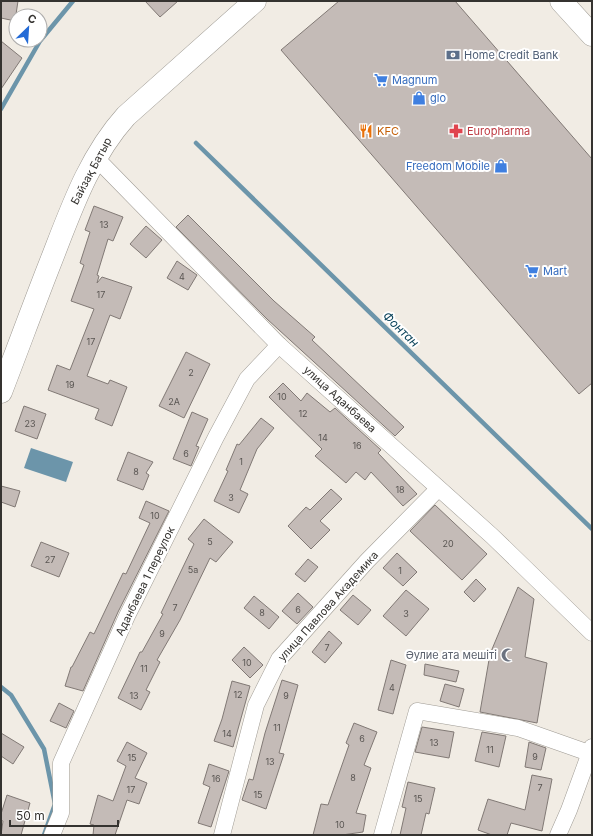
<svg xmlns="http://www.w3.org/2000/svg" width="593" height="836" font-family="Inter,sans-serif">
<style>
.water{fill:#6c95aa}
.lines{fill:none;stroke-linecap:round;stroke-linejoin:round}
.stream{stroke:#6c95aa;stroke-width:4.5}
.building{fill:#c4bbb7;stroke:#817975}
.street-casing{stroke:#9f9b94;stroke-width:17}
.secondary-casing{stroke:#9f9b94;stroke-width:23}
.street{stroke:#fff;stroke-width:16}
.secondary{stroke:#fff;stroke-width:22}
.labels{text-anchor:middle;dominant-baseline:central;stroke-width:4;stroke-linejoin:round;paint-order:stroke}
.number-label{font-size:9px;fill:#595552}
.service-label{font-size:11px;fill:#4e5e75;stroke:#fff;text-anchor:start}
.shop-label{font-size:11px;fill:#366cbe;stroke:#fff;text-anchor:start}
.food-label{font-size:11px;fill:#c56008;stroke:#fff;text-anchor:start}
.health-label{font-size:11px;fill:#be3a42;stroke:#fff;text-anchor:start}
.street-label{font-size:11px;fill:#353330;stroke:#fff}
.worship-label{font-size:11px;fill:#5b616d;stroke:#fff;text-anchor:end}
.water-label{font-size:12px;font-style:italic;fill:#0c445b;stroke:#fff}
</style>
<rect width="100%" height="100%" fill="#f1ece4"/>
<!-- water -->
<path class="water" d="M31,448L73,462L66,482L24,468Z"/>
<g class="lines">
<!-- stream -->
<g class="stream">
<path d="M1,109L40,41L73,1"/>
<path d="M196,143L592,529"/>
<path d="M1,687L11,695L44,749L55,804L44,835"/>
</g>
</g>
<!-- building -->
<g class="building">
<path d="M1,1H18L15,21L1,18Z"/>
<path d="M145,1H178L160,17Z"/>
<path d="M339,1H455L592,159V383L579,394L281,50Z"/>
<path d="M1,41L22,58L1,89Z"/>
<path d="M94,206L123,217L113,241L108,239L97,275L99,276L97,283L102,277L132,287L120,319L110,315L87,376L108,384L110,380L127,387L112,426L95,419L99,409L48,390L57,365L70,370L94,309L71,301L84,265L80,263L90,232L85,230Z"/>
<path d="M188,215L274,301L315,337L312,340L404,427L395,436L267,319L176,227Z"/>
<path d="M146,226L162,240L146,258L130,244Z"/>
<path d="M177,261L197,275L188,290L167,278Z"/>
<path d="M186,352L210,364L184,418L159,406Z"/>
<path d="M283,383L301,401L307,393L330,412L335,408L381,450L378,453L417,494L403,506L371,472L365,480L356,472L346,483L315,456L322,449L269,397Z"/>
<path d="M24,406L46,414L37,439L15,431Z"/>
<path d="M192,412L208,419L196,446L199,447L191,466L173,459Z"/>
<path d="M261,418L274,428L257,449L240,490L248,494L239,513L214,501L228,471L226,470L237,444L239,445Z"/>
<path d="M128,452L153,462L146,473L149,475L143,490L117,480Z"/>
<path d="M1,486L20,491L15,507L1,502Z"/>
<path d="M331,489L342,499L320,521L330,530L311,549L288,526L306,507L310,510Z"/>
<path d="M146,501L169,511L118,612L83,691L65,686L71,667H72L90,632L94,634L123,573L126,574L150,523L139,518Z"/>
<path d="M435,505L487,554L462,580L410,531Z"/>
<path d="M204,519L233,542L216,562L210,558L180,620L157,660L160,662L146,690L150,692L141,710L118,698L140,652H142L163,614L161,613L194,544L188,539Z"/>
<path d="M41,542L69,553L59,577L31,566Z"/>
<path d="M397,553L417,572L403,586L383,568Z"/>
<path d="M308,559L318,567L305,582L295,574Z"/>
<path d="M476,579L486,589L474,602L464,592Z"/>
<path d="M518,587L534,599L525,657L547,663L537,723L480,712L490,654Z"/>
<path d="M406,590L429,609L406,636L383,616Z"/>
<path d="M298,593L313,607L297,624L282,611Z"/>
<path d="M353,595L371,610L358,625L340,610Z"/>
<path d="M254,596L279,617L269,629L244,608Z"/>
<path d="M329,631L342,643L325,663L312,652Z"/>
<path d="M244,647L263,665L250,678L232,660Z"/>
<path d="M391,660L406,665L393,714L378,710Z"/>
<path d="M425,664L459,671L456,682L424,675Z"/>
<path d="M282,680L298,685L279,753L284,754L266,809L242,800L249,779L253,780L265,733Z"/>
<path d="M232,681L250,686L233,747L214,741L222,719Z"/>
<path d="M445,684L464,689L459,707L440,701Z"/>
<path d="M59,703L74,711L66,728L50,721Z"/>
<path d="M354,723L377,732L364,765L371,768L356,813L366,815L363,832L342,835H313L321,804L328,805L349,745L346,743Z"/>
<path d="M422,727L454,732L449,758L415,752Z"/>
<path d="M482,732L506,736L499,767L475,761Z"/>
<path d="M1,733L24,747L13,764L1,756Z"/>
<path d="M127,742L147,753L135,778L147,783L139,804L127,800L115,835H93L94,825L90,824L98,795L113,801L126,766L117,761Z"/>
<path d="M529,742L546,748L541,770L525,767Z"/>
<path d="M209,764L229,771L211,827L198,823L210,787L203,784Z"/>
<path d="M532,775L552,779L542,831L511,823L507,835H492L478,830L488,799L525,810Z"/>
<path d="M408,782L435,788L429,814L426,813L421,835H400L406,808L402,807Z"/>
<path d="M7,795L30,803L21,835H1L3,821L1,820V814Z"/>
</g>
<g class="lines">
<!-- street casing -->
<g class="street-casing">
<g id="street">
<path d="M96,158L279,345L492,536L592,633"/>
<path d="M52,835L61,813V763L127,616L216,437L247,379L279,345"/>
<path d="M222,835L256,705L279,659L367,561L438,489"/>
<path d="M382,835L417,711L518,728L589,753"/>
<path d="M558,835L569,810L592,747"/>
</g>
</g>
<!-- secondary casing -->
<g class="secondary-casing">
<g id="secondary">
<path d="M561,1L592,35"/>
<path d="M1,392C18,348 34,304 51,261C71,210 89,157 126,116L255,1"/>
</g>
</g>
<!-- street -->
<use href="#street" class="street"/>
<!-- secondary -->
<use href="#secondary" class="secondary"/>
</g>
<!-- icons -->
<defs>
<g id="bank-bare" transform="scale(1.08)"><path d="M-6-4H6V4H-6ZM0-2.3a2.3 2.3 0 1 0 0 4.6a2.3 2.3 0 1 0 0-4.6Z" fill="#5c6f8a" stroke="#fff" stroke-width="2.5" paint-order="stroke"/></g>
<g id="supermarket-bare" transform="scale(1.08)"><path d="M-6-5.5h2.5l.6 2H6L4.5 2H-2.5L-4.4-4H-6ZM-1.5 3.2a1.3 1.3 0 1 0 .1 0ZM3 3.2a1.3 1.3 0 1 0 .1 0Z" fill="#3f7fe0" stroke="#fff" stroke-width="2.5" paint-order="stroke"/></g>
<g id="shop-bare" transform="scale(1.08)"><path d="M-5-2.5h2.3a2.7 3.5 0 0 1 5.4 0H5L5.5 6h-11ZM-1.5-2.5h3a1.5 2.3 0 0 0-3 0Z" fill="#3f7fe0" stroke="#fff" stroke-width="2.5" paint-order="stroke"/></g>
<g id="restaurant-bare" transform="scale(1.08)"><path d="M-5-6h1v4h1v-4h1v4h1v-4h1v5L-1.5 .5V6h-2V.5L-5-1ZM5-6V6H3V1.5H1.5Q1.5-4 5-6Z" fill="#e8710a" stroke="#fff" stroke-width="2.5" paint-order="stroke"/></g>
<g id="pharmacy-bare" transform="scale(1.08)"><path d="M-2-6h4v4h4v4h-4v4h-4v-4h-4v-4h4Z" fill="#e0444e" stroke="#fff" stroke-width="2.5" paint-order="stroke"/></g>
<g id="mosque-bare" transform="scale(1.08)"><path d="M3.5-4.9A6 6 0 1 0 3.5 4.9A5 5 0 1 1 3.5-4.9Z" fill="#6b7280" stroke="#fff" stroke-width="2.5" paint-order="stroke"/></g>
</defs>
<g fill-rule="evenodd">
<use href="#bank-bare" x="453" y="55"/>
<use href="#supermarket-bare" x="381" y="80"/>
<use href="#shop-bare" x="419" y="98"/>
<use href="#restaurant-bare" x="366" y="131"/>
<use href="#pharmacy-bare" x="456" y="131"/>
<use href="#shop-bare" x="501" y="166"/>
<use href="#supermarket-bare" x="532" y="271"/>
<use href="#mosque-bare" x="508" y="655"/>
</g>
<g class="labels">
<!-- number labels -->
<g class="number-label">
<text x="104" y="224">13</text>
<text x="182" y="276">4</text>
<text x="101" y="294">17</text>
<text x="91" y="341">17</text>
<text x="191" y="372">2</text>
<text x="70" y="384">19</text>
<text x="282" y="396">10</text>
<text x="174" y="401">2А</text>
<text x="303" y="413">12</text>
<text x="30" y="423">23</text>
<text x="323" y="437">14</text>
<text x="357" y="445">16</text>
<text x="186" y="453">6</text>
<text x="241" y="461">1</text>
<text x="136" y="471">8</text>
<text x="400" y="489">18</text>
<text x="231" y="497">3</text>
<text x="155" y="515">10</text>
<text x="210" y="541">5</text>
<text x="448" y="543">20</text>
<text x="50" y="559">27</text>
<text x="193" y="569">5а</text>
<text x="400" y="570">1</text>
<text x="175" y="607">7</text>
<text x="298" y="609">6</text>
<text x="262" y="612">8</text>
<text x="406" y="613">3</text>
<text x="162" y="633">9</text>
<text x="327" y="647">7</text>
<text x="247" y="662">10</text>
<text x="144" y="668">11</text>
<text x="392" y="687">4</text>
<text x="238" y="694">12</text>
<text x="134" y="695">13</text>
<text x="286" y="695">9</text>
<text x="277" y="727">11</text>
<text x="227" y="733">14</text>
<text x="362" y="738">6</text>
<text x="434" y="742">13</text>
<text x="490" y="749">11</text>
<text x="535" y="756">9</text>
<text x="132" y="757">15</text>
<text x="270" y="761">13</text>
<text x="353" y="777">8</text>
<text x="216" y="778">16</text>
<text x="540" y="787">7</text>
<text x="131" y="789">17</text>
<text x="258" y="794">15</text>
<text x="418" y="798">15</text>
<text x="340" y="824">10</text>
</g>
<!-- service labels -->
<g class="service-label">
<text x="464" y="55">Home Credit Bank</text>
</g>
<!-- shop labels -->
<g class="shop-label">
<text x="392" y="80">Magnum</text>
<text x="430" y="98">glo</text>
<text x="490" y="166" text-anchor="end">Freedom Mobile</text>
<text x="543" y="271">Mart</text>
</g>
<!-- food labels -->
<g class="food-label">
<text x="377" y="131">KFC</text>
</g>
<!-- health labels -->
<g class="health-label">
<text x="467" y="131">Europharma</text>
</g>
<!-- street labels -->
<g class="street-label">
<text transform="translate(91 171) rotate(-62)">Байзақ Батыр</text>
<text transform="translate(340 399) rotate(42)">улица Аданбаева</text>
<text transform="translate(145 581) rotate(-64)">Аданбаева 1 переулок</text>
<text transform="translate(328 606) rotate(-48)">улица Павлова Академика</text>
</g>
<!-- worship labels -->
<g class="worship-label">
<text x="497" y="655">Әулие ата мешіті</text>
</g>
<!-- water labels -->
<g class="water-label">
<text transform="translate(401 329) rotate(44)">Фонтан</text>
</g>
</g>
<!-- border -->
<rect width="593" height="836" fill="none" stroke="#353330" stroke-width="4"/>
<!-- north arrow -->
<g transform="translate(28 28) rotate(25)"><circle r="19" fill="#ffffff" stroke="#aeadac"/>
<path d="M0-3L7 15L0 10L-7 15Z" fill="#246bd6"/>
<text y="-6" font-size="11" font-weight="bold" text-anchor="middle" fill="#353330">С</text>
</g>
<!-- scale -->
<path d="M10 820v6h108v-6" fill="none" stroke="#353330" stroke-width="2"/>
<text x="16" y="820" font-size="12" fill="#353330" stroke="#ffffff" stroke-width="3" paint-order="stroke">50 m</text>
</svg>
